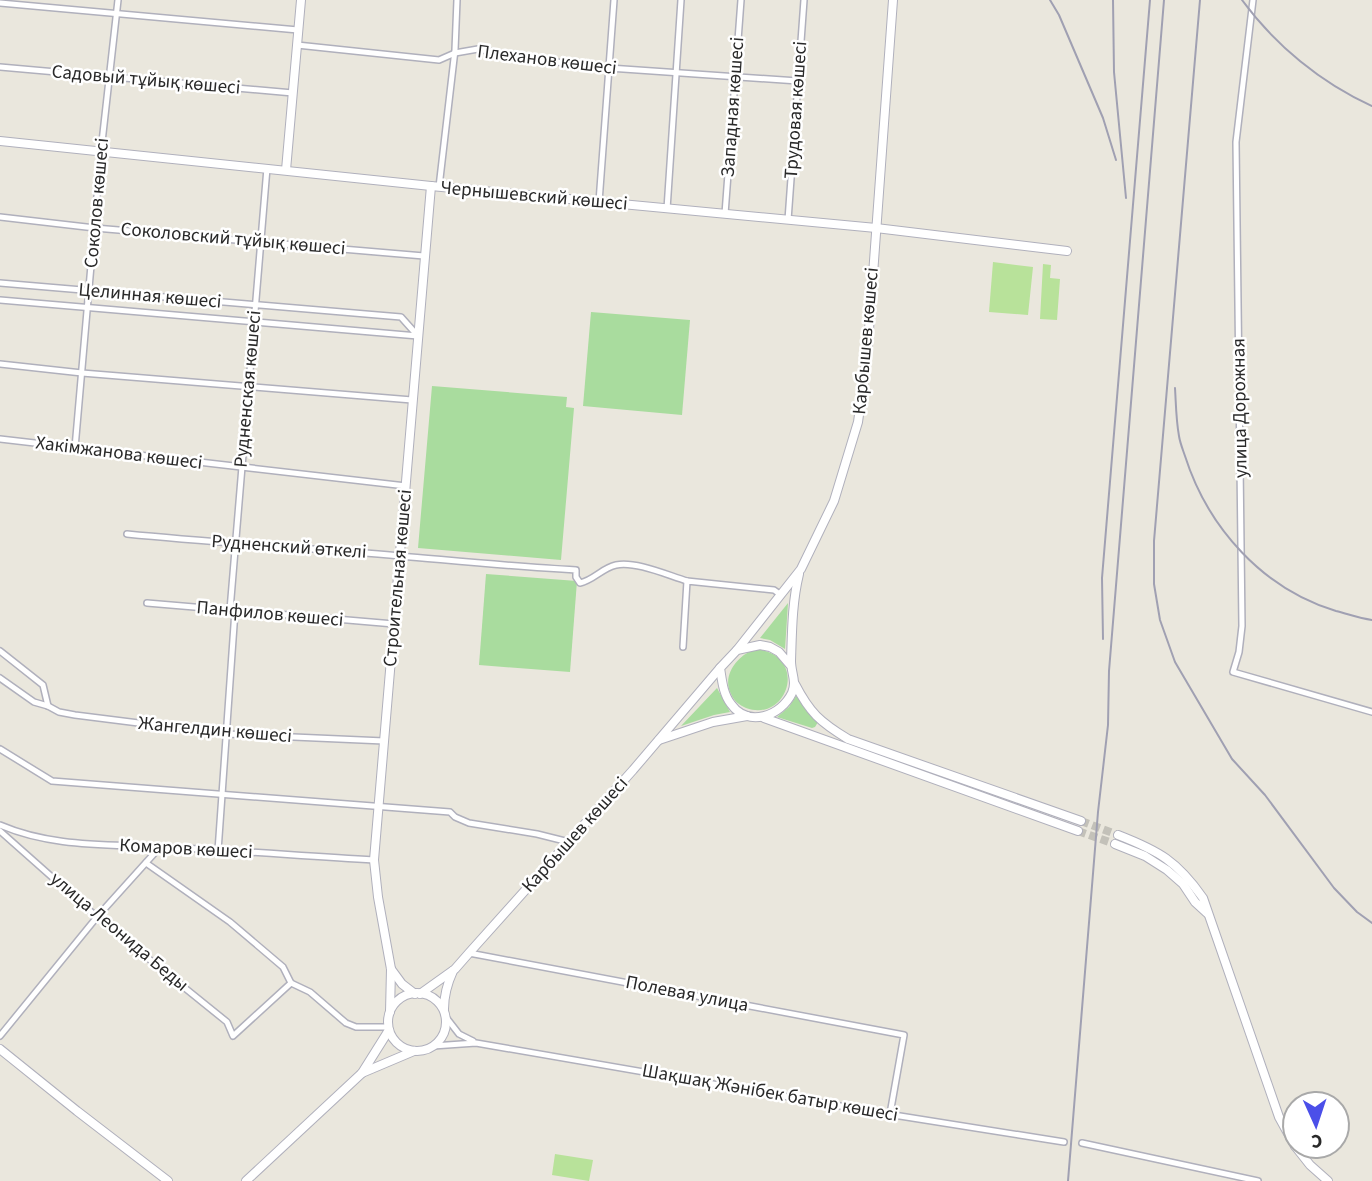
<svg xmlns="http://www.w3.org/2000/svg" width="1372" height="1181" font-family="'Source Sans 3',sans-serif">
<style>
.green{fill:#a9dc9e}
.pitch{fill:#b8e29a}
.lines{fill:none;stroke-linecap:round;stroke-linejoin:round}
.secondary-tunnel{stroke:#c3c1b9;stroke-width:8;stroke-dasharray:8 4;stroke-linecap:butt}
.street-casing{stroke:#b0b0bc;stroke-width:8}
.secondary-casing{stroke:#b0b0bc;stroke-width:10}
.street{stroke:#fff;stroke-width:5}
.secondary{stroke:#fff;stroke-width:8}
.rail{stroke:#a0a0b2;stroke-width:2}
.labels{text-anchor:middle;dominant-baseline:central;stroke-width:5;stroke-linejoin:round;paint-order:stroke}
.street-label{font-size:19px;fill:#292929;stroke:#fff}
</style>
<rect width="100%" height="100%" fill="#eae7dd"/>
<!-- green -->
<g class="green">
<path d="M591,312L690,320L682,415L583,406Z"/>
<path d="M432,386L567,397L566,407L574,408L561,560L418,548Z"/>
<path d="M486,574L577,581L570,672L479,665Z"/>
<path d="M788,603L785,649L770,640L760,638Z"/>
<path d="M757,649C809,656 788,723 746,708C739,705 734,701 731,694C721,675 739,653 757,649Z"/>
<path d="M717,688L730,712L714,715L681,726Z"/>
<path d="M796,696L816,719L818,722L815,727L812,728L777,717L789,707Z"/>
</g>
<!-- pitch -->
<g class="pitch">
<path d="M993,262L1033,267L1028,315L989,312Z"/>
<path d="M1043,264L1051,265L1050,278L1060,279L1057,320L1040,319Z"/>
<path d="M555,1154L593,1160L589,1181L552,1175Z"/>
</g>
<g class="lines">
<!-- secondary-tunnel -->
<g class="secondary-tunnel">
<path d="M1081,821L1118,835"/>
<path d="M1078,831L1115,844"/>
</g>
<!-- street casing -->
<g class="street-casing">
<g id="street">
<path d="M1253,0L1236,142L1242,626L1239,652L1233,672L1372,712"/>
<path d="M0,3L298,30"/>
<path d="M297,45L439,60L455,53L478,49L521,58L609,68L798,81"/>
<path d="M0,67L293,93"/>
<path d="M439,187L455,50L457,0"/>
<path d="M599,202L614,0"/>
<path d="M667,209L681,0"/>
<path d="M725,214L741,0"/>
<path d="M0,217L95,228L424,256"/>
<path d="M788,220L804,0"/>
<path d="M0,283L401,317L418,336"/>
<path d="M0,300L418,336"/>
<path d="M0,364L82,373L412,400"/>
<path d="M0,439L406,486"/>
<path d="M75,448L101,151L118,0"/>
<path d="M127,534C218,543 309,548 400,556C458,561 517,567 576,570V577L580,583C594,580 602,568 616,565C636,561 667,575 687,581"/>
<path d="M147,603L394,624"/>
<path d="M230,610L267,168"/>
<path d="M683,647L687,581L774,590L781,595"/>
<path d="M0,651L43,685L48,706"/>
<path d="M0,678L34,702L48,706L59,712L75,715L226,734L384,741"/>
<path d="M0,749L52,781L450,812L455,817L469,823L537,834L569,842"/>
<path d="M0,825C51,847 105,844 159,847C231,850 302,856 374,860"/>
<path d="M0,831L97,917L227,1022L233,1036L291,983"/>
<path d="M218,851L235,611"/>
<path d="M146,863L230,922L283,967L291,983L310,992L346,1023L356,1027H388"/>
<path d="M469,953L904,1035L890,1114"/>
<path d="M445,1016L459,1034L473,1041"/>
<path d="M0,1036L97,917L160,847"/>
<path d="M433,1046L476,1043L881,1113L1064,1142"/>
<path d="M1082,1143L1258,1181"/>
</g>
</g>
<!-- secondary casing -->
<g class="secondary-casing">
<g id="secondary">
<path d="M0,141L431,186L876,228L1067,251"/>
<path d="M286,170L301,0"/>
<path d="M737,650L801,569L834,501L858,422L867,357L893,0"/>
<path d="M791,666L779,652L770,647L760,645L737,650L720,668C722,680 723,694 731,704C748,728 781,716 792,693C797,681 791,673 791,661C792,632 792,603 799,574"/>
<path d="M795,684C810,713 820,722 848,739L1081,821"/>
<path d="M764,718L1078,831"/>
<path d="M659,740L713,722L747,716"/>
<path d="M1118,835C1159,851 1177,861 1203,898L1279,1117L1295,1146"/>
<path d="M1115,844L1145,856L1167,870L1183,884L1195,902L1207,913"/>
<path d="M391,969L402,984L415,994"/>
<circle cx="417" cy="1022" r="29"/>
<path d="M420,994L455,969L469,953L633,770L720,668"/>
<path d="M444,1009C444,995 447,984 453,971"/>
<path d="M390,1012L391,969L378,897L374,860L431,186"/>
<path d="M0,1049L77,1111L168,1181"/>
<path d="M362,1073L414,1051"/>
<path d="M1295,1146L1310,1165L1328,1181"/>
<path d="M246,1181L362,1073L389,1030"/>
</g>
</g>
<!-- street -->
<use href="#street" class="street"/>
<!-- secondary -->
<use href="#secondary" class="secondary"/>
<!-- rail -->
<g class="rail">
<path d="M1050,0L1059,15L1103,118L1116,160"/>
<path d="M1113,0L1114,72L1126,198"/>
<path d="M1200,0L1154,541V584L1160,620L1175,662L1232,759L1265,795L1334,888L1357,912L1372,923"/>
<path d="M1242,0C1275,45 1321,83 1372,106"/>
<path d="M1175,388C1176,404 1176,420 1179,436C1180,443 1183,450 1185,456C1208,528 1263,589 1336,611C1348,614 1359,618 1372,620"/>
<path d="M1103,639L1102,578L1150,0"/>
<path d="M1068,1181L1098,812L1108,725L1109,671L1164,0"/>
</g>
</g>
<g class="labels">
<!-- street labels -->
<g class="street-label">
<text transform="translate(547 60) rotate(7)">Плеханов көшесі</text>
<text transform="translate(146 80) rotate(5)">Садовый тұйық көшесі</text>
<text transform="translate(733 107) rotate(-86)">Западная көшесі</text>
<text transform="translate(796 110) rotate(-86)">Трудовая көшесі</text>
<text transform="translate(534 196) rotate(5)">Чернышевский көшесі</text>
<text transform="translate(97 203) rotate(-85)">Соколов көшесі</text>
<text transform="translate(233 239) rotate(5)">Соколовский тұйық көшесі</text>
<text transform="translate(150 296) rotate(5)">Целинная көшесі</text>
<text transform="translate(866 341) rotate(-85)">Карбышев көшесі</text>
<text transform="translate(248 389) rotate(-85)">Рудненская көшесі</text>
<text transform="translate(1240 408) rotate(-91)">улица Дорожная</text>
<text transform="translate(119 453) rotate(7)">Хакімжанова көшесі</text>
<text transform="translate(289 547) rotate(4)">Рудненский өткелі</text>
<text transform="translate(398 578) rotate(-85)">Строительная көшесі</text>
<text transform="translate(270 614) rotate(5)">Панфилов көшесі</text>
<text transform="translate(215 730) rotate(5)">Жангелдин көшесі</text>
<text transform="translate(575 835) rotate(-48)">Карбышев көшесі</text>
<text transform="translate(186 849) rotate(3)">Комаров көшесі</text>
<text transform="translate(119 932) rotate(40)">улица Леонида Беды</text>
<text transform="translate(687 994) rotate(11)">Полевая улица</text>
<text transform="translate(770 1093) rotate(10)">Шақшақ Жәнібек батыр көшесі</text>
</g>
</g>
<!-- north arrow -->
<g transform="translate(1316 1125) rotate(177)"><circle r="33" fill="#ffffff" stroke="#a9a9a9" stroke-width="2"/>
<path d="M0-5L12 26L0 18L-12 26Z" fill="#4b4fe9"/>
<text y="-10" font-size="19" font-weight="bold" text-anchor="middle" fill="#292929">С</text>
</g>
</svg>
